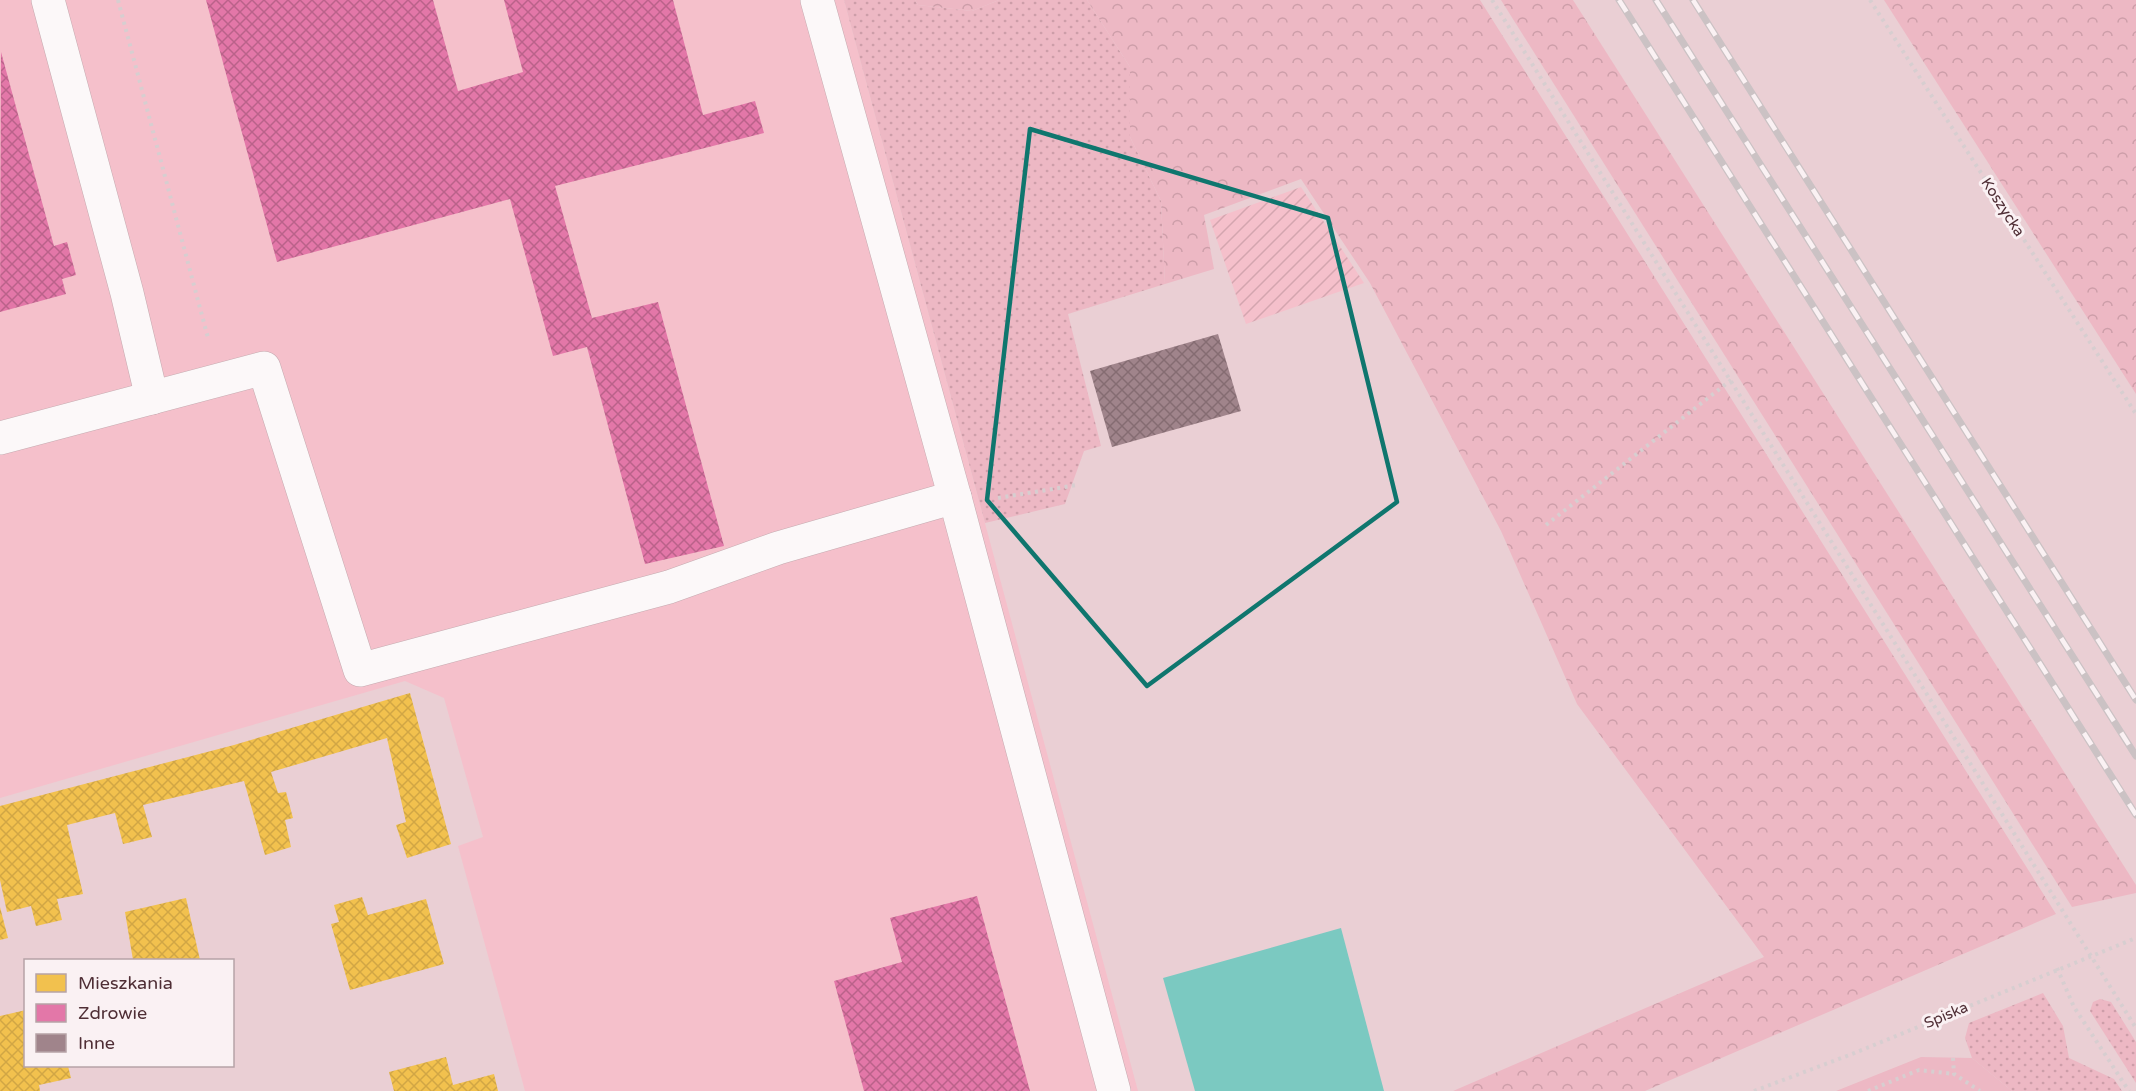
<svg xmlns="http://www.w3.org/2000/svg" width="2136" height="1091" font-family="'Varela Round',sans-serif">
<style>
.built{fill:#f5c0cb}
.industrial{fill:url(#industrial-furrows)}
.grass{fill:url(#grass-dots)}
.forest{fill:url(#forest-crowns)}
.green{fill:#edb8c4}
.water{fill:#7bc9c1}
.homes{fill:url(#homes-cross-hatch)}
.health{fill:url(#health-cross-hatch)}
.building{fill:url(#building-cross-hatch)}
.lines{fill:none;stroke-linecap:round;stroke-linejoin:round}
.minor-casing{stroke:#c5aab0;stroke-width:34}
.path{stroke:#d7ced0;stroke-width:4;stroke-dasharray:3 4.5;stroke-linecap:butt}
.minor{stroke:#fcf8f9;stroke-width:33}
.rail-casing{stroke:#cbc2c4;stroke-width:7}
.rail{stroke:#faf1f3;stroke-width:4.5;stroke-dasharray:14;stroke-linecap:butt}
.marked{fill:none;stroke:#0f766e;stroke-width:4.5;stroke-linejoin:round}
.labels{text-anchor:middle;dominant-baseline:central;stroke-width:6;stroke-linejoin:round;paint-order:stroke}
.street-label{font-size:15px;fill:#4f2e35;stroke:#faf1f3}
</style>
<defs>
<pattern id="industrial-furrows" width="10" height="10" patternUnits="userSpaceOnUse" patternTransform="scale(1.5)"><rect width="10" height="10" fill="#f5c0cb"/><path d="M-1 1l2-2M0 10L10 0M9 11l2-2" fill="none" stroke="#d4a5af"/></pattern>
<pattern id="grass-dots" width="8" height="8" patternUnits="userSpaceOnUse" patternTransform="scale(1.5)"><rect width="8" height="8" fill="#edb8c4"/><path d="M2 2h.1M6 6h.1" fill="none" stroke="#cd9ea9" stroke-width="1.8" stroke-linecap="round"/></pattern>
<pattern id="forest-crowns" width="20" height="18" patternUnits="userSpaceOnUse" patternTransform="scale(1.5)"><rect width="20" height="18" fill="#edb8c4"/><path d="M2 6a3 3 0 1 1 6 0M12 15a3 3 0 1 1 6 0" fill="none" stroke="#cd9ea9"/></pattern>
<pattern id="homes-cross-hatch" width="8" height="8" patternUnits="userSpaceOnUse" patternTransform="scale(1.5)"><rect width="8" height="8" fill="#f2c14e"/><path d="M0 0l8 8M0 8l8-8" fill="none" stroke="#d1a645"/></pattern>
<pattern id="health-cross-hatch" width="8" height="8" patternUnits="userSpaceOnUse" patternTransform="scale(1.5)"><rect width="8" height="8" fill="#e377a8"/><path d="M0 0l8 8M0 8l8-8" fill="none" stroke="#ba628a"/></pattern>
<pattern id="building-cross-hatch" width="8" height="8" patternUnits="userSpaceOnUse" patternTransform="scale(1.5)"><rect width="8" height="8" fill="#a0848b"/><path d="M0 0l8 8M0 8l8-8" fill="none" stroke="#856c72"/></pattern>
</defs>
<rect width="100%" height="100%" fill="#eacfd4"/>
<!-- built -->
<path class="built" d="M0,0H844L1138,1091H525L458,846L483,837L444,698L405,681L0,798Z"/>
<!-- industrial -->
<path class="industrial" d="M1301,187L1364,283L1246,324L1210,220Z"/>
<!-- grass -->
<g class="grass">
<path d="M844,0H915L918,5L972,11L999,0H1087L1130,67V137L1161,201L1165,284L1068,314L1101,446L1084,451L1065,504L985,523Z"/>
<path d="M2043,993L2063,1026L2069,1058L2114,1079L2122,1091H2012L1972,1058L1965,1038L1969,1023Z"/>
<path d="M2100,999L2111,1002L2136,1042V1083L2090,1011L2093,1002Z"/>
</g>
<!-- forest -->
<g class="forest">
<path d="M915,0H999L972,11L918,5Z"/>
<path d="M1087,0H1480L2056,914L1645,1091H1453L1764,957L1577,704L1501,531L1370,283L1301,179L1204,215L1214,269L1165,284L1161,201L1130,137V67Z"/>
<path d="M1501,0H1573L2136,885V893L2072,907Z"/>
<path d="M1884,0H2136V394Z"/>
</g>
<!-- green -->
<path class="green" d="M1921,1057L1972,1058L2012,1091H1836Z"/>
<!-- water -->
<path class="water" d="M1341,928L1384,1091H1195L1163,978Z"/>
<!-- homes -->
<g class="homes">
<path d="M410,693L451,844L407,858L396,825L406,822L387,738L271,772L278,793L286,792L293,818L285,820L291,847L265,855L244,781L143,805L152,837L123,844L115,813L67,825L83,894L57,899L62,920L36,926L31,906L7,912L0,880V806L234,745Z"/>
<path d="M362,897L368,915L426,899L444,964L350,990L331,924L339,922L334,905Z"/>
<path d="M186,898L200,960H133L125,912Z"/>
<path d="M0,907L8,938L0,940Z"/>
<path d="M26,1010V1066H68L71,1078L39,1085L40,1091H0V1016Z"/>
<path d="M446,1057L453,1085L494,1074L498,1091H394L389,1072Z"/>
</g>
<!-- health -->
<g class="health">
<path d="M206,0H433L458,91L523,72L504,0H673L703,115L755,101L764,133L555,186L592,318L658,302L724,546L645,564L587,347L553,356L510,199L277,262Z"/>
<path d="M1,52L54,246L67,242L76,275L62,279L66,294L0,312Z"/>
<path d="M977,896L1030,1091H864L834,981L902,962L890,918Z"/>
</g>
<!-- building -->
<path class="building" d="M1218,334L1241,411L1112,447L1090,371Z"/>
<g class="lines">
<!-- minor casing -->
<g class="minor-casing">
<g id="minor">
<path d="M48,0L127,293L152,398"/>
<path d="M817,0L957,505L1114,1091"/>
<path d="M0,438L264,368L360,670L669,587L778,548L955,497"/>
</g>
</g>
<!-- path -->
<g class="path">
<path d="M118,0L208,338"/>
<path d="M1492,0L2136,1028"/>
<path d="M1870,0L2136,414"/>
<path d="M998,498L1077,485"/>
<path d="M1546,525L1731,380"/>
<path d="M2057,968L2074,1007L2129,1091"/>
<path d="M1953,1058L1954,1074L1980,1091"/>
<path d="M1754,1091L1852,1054L2136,938"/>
<path d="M1868,1091L1919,1070L1954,1074"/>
</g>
<!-- minor -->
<use href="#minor" class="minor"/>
<!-- rail casing -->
<g class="rail-casing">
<g id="rail">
<path d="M1619,0L2136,815"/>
<path d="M1656,0L2136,756"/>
<path d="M1693,0L2136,700"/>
</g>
</g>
<!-- rail -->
<use href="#rail" class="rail"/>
</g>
<!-- marked area -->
<path class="marked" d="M1030,129L1328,218L1397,502L1147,686L987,500Z"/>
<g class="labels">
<!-- street labels -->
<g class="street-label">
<text transform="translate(2003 207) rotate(57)">Koszycka</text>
<text transform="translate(1946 1015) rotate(-23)">Spiska</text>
</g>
</g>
<!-- legend -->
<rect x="24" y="959" width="210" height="108" fill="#faf1f3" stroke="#b6a3a7" stroke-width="1.5"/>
<rect x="36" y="974" width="30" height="18" fill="#f2c14e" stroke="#b6a3a7" stroke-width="1.5"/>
<text x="78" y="989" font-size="18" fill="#4f2e35">Mieszkania</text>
<rect x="36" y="1004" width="30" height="18" fill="#e377a8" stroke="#b6a3a7" stroke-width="1.5"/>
<text x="78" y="1019" font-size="18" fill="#4f2e35">Zdrowie</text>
<rect x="36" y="1034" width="30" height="18" fill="#a0848b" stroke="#b6a3a7" stroke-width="1.5"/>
<text x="78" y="1049" font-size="18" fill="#4f2e35">Inne</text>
</svg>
